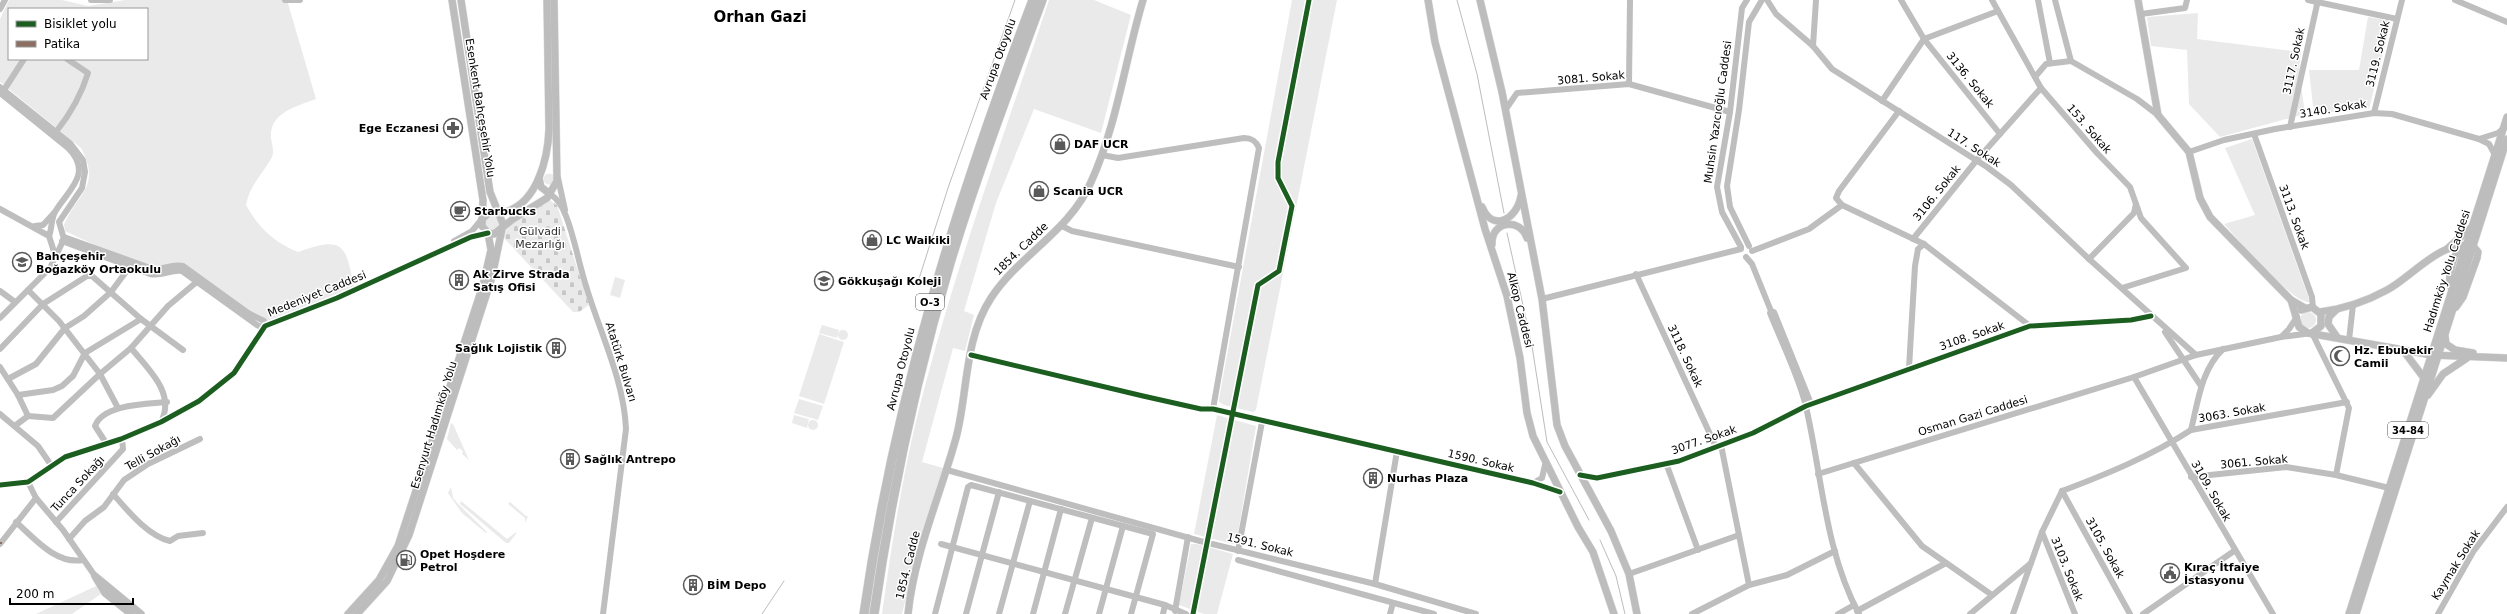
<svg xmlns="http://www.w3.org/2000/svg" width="2507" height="614" font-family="'DejaVu Sans',sans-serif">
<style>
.green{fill:#eaeaea;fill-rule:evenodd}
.cemetery{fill:url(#cemetery-stones)}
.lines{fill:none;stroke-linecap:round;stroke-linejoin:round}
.stream{stroke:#bcbcbc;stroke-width:1}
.major-casing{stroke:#dbdbdb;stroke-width:8}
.highway-casing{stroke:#dbdbdb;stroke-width:10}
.minor{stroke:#bebebe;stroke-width:6}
.major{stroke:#bdbdbd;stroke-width:7}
.highway{stroke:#bdbdbd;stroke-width:9}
.quiet{stroke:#8d6e63;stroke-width:4;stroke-dasharray:8 4;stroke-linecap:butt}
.cycleway-casing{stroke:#fff;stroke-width:8}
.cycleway{stroke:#1b5e20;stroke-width:5}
.labels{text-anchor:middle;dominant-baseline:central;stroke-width:3;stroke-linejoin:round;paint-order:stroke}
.shield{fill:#fff;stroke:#4c4c4c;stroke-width:1}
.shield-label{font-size:10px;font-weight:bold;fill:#000}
.street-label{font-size:11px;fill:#000;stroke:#fff}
.poi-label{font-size:11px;font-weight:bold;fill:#000;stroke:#fff;text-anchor:start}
.park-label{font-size:11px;fill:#2f2f2f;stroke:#fff}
.district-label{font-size:15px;font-weight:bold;fill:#000;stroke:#fff}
</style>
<defs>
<pattern id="cemetery-stones" width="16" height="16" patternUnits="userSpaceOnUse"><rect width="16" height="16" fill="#eaeaea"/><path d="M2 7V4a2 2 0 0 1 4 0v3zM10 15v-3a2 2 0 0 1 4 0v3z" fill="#c7c7c7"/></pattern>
</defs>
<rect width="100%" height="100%" fill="#fff"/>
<!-- green -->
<g class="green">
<path d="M9,0H62L88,6L125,0H287L316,99C298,106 269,112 271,138C272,145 275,152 271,159C262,174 249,187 246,205C259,228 274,242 298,252C347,234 345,247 355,290L278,320L264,321L202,278L133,263L65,231L64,225C77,193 102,187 81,148L0,82V19ZM9,9H147V59H9Z"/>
<path d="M1049,0H1094L1131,15L1101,133L1034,109L996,203L964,311L974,315L965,351L953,348L922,462L943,468L919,543L902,614H882C893,534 906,453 928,375C962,248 1008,124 1049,0Z"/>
<path d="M1292,0H1337L1256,410L1253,412L1224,405L1219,402V399Z"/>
<path d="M2198,13L2197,39L2301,52L2299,70L2305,114L2220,137L2189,104L2187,50L2151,46L2147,17Z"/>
<path d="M2368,17L2391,21L2369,109L2320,113L2313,106L2309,70H2359Z"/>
<path d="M2252,139L2310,302C2293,305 2237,238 2224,224L2255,215L2225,148Z"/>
<circle cx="549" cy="179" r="5.5"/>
<circle cx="492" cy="223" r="7"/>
<path d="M615,277L625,280L620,298L610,295Z"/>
<circle cx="2308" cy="320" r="8"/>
<path d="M822,325L839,330L837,338L819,333Z"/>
<circle cx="843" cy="335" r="5"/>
<path d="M819,334L844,342L824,404L799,396Z"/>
<path d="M799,399L823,406L818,420L794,413Z"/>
<path d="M794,415L809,419L807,428L792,423Z"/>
<path d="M1217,415L1256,426L1237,539L1233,544L1194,534Z"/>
<circle cx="813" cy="425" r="5"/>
<path d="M451,423L453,424L469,460L462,454L463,451L459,448L457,450L447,439Z"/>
<path d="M451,487L453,498L458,504L487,532L486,533L462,513L448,493Z"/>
<path d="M461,501L507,539L516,532V534L509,543H506L460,504Z"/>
<path d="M510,502L526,516H528L525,523V518L508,504Z"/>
<path d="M1191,544H1197L1233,554L1217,614H1204L1179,605Z"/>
<path d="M96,586L101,594L72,614H36Z"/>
</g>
<!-- cemetery -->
<path class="cemetery" d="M549,200L557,205L589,305L579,312H573L503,237L508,226Z"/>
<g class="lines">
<!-- stream -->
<g class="stream">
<path d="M1457,0L1477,74L1504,213"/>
<path d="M1507,233L1532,346L1547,442L1589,520"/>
<path d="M917,285L949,185L1015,0"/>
<path d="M1600,540L1616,576L1625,614"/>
<path d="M762,614L784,581"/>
</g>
<!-- major casing -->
<g class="major-casing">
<g id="major">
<path d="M452,0L483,200L482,226L488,233L494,234L513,219L547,198L557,181L554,0"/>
<path d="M1428,0L1435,42L1485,229L1507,296L1520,358L1527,413L1533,436L1578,527L1593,552L1614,614"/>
<path d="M1480,0L1502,92L1542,299L1557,425L1565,446L1611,531L1629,574L1637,614"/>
<path d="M2138,0L2158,115L2189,152L2200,198L2210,217L2291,300L2305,308"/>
<path d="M539,178L541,187L550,194"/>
<path d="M1482,207C1493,233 1517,219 1521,196"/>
<path d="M482,219L490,212C495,212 500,214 505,212C538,203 548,157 549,129L547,0"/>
<path d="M1492,244C1491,221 1520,217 1527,238"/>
<path d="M2447,249L2472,227"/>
<path d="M2452,290C2446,278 2453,256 2461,246"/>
<path d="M2291,300L2299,327L2308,333L2432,355L2507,358"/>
<path d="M2301,310L2312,307L2321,314V326L2312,333"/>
<path d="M2336,310L2329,317L2328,324L2337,337"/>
<path d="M2320,312C2343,309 2367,301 2387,290C2413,276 2440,240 2473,246L2478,252L2477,258L2463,297L2456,307"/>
<path d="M2445,336L2446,344L2455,350L2473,353"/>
<path d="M2403,350L2424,378"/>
<path d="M2428,395L2443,374L2467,358"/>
<path d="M95,576L141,614"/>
<path d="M96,578L105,593L131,614"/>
<path d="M348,614L379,580L398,546L483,285L491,250L488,233"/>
<path d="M357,614L387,581L409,535L492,277L503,224L490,192L461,0"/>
<path d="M908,614C914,554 940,496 956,438C968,393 964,339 991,298C1019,255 1070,231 1091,182C1117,125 1125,60 1143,0"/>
<path d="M2349,614L2507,117"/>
<path d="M2356,614L2507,139"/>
</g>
</g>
<!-- highway casing -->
<g class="highway-casing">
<g id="highway">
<path d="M864,614C895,398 956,203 1033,0"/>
<path d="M874,614C891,495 916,378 950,263C977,174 1010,87 1042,0"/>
</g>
</g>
<!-- minor -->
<g class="minor">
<path d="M91,0H110"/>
<path d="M285,0H300"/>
<path d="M1767,0L1776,14L1813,46L1832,69L1987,167L2011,185L2089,259L2196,355"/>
<path d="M1901,0L1924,39L2000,134"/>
<path d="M1992,0L2041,88L2097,153L2130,187L2136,204L2134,213L2089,259"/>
<path d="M2038,0L2050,63"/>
<path d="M2055,0L2071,61L2137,99L2158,115"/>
<path d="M2308,0L2397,19"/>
<path d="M2455,0L2507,22"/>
<path d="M0,9L5,0"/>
<path d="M2141,14L2185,8L2187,0"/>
<path d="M1924,39L1998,11"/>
<path d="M1813,46L1816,0"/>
<path d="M2035,77L2046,64L2071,61"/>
<path d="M1629,84L1630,0"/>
<path d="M0,87L70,143L83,160L85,172L82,188L59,222L64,239L50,268L0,318"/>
<path d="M4,90L24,59"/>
<path d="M0,93L68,148C94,174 67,191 55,212C51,219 52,229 49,236"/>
<path d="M1882,101L1924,39"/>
<path d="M1506,109L1517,93L1629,84L1730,112"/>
<path d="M1899,111L1839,191L1836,198L1842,205L1924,244L2030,326"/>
<path d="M2374,113L2402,0"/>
<path d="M2290,127L2318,0"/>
<path d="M56,132C71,113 81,96 88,73L67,59"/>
<path d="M2254,134L2312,297L2313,308"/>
<path d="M2479,139L2498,133L2504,128"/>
<path d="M2189,152L2224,140L2275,129L2374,113L2392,114L2479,139L2489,144L2495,155"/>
<path d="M1102,155L1118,158L1244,138C1252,138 1256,141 1259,148L1213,409"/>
<path d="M558,178L565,210"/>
<path d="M550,194C558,199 563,208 566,216C575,239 579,265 587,289C601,335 624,381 626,429L603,614"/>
<path d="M0,209L49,236L55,255"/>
<path d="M35,226L43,225L54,213"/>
<path d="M1062,226L1072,231L1239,267"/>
<path d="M1913,239L1976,161L2041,88"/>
<path d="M62,241L150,274C162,277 171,269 182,271L257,325L261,327L265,325L264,321L248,313L183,266C172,263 164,270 153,269L64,237"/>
<path d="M454,241L472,231L482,219"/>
<path d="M1749,246L1730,207L1727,186L1739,110L1749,22L1762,0"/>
<path d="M1741,247L1722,212L1717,187L1730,112L1742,8L1747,0"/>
<path d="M1752,251L1809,229L1842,205"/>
<path d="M1746,257L1752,264L1771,311L1774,312L1810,401L1806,406"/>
<path d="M1636,274L1716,447"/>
<path d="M2122,288L2186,268L2141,218L2136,204"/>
<path d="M28,290L59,321L100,374L131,348L168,306L199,280"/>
<path d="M0,291L15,302"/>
<path d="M1542,299L1741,249"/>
<path d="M1771,311L1770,313C1781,341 1800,379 1806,407C1822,476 1825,551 1859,614"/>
<path d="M2297,317L2289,329L2281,337L2312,333L2349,408L2336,475"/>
<path d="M2165,332L2201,386"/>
<path d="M2349,340L2353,305"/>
<path d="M131,348C148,369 176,393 161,422"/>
<path d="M0,349L43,304L87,276H92L141,319L183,350"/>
<path d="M971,355L1143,396L1201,409H1213L1533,483L1560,492"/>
<path d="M0,367L18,395L28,416L16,425"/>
<path d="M1909,368L1915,266L1918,249L1924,244"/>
<path d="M2134,377L2273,614"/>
<path d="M8,379L36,364L65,328L84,316L111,292L131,265"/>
<path d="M18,395L53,390L62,386L73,376L85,353L141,319"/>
<path d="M0,414L38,446L51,465"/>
<path d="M28,416L53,418L100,374L118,408"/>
<path d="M2191,430C2198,402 2201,370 2223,349"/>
<path d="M106,443L95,426C103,404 147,404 167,402"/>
<path d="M1721,445L1749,585"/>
<path d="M1666,463L1698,550"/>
<path d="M1854,463L1922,546L1992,595"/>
<path d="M947,470L1200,541L1375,584L1476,614"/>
<path d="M1818,474L2134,377L2196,355L2281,337"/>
<path d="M1580,475L1597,478L1679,461L1753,433L1806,406L2030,326L2131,320L2151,316"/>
<path d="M2191,477L2286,467L2336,475L2389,488"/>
<path d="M28,482L36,498L63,530L95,576"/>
<path d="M1533,483L1542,478L1545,465"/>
<path d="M0,485L28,482L65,457L121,439L161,422L199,401L234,373L265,326L337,298L471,237L488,233"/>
<path d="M2062,491C2107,474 2151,456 2191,430L2347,402"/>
<path d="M2062,491L2130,614"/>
<path d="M113,494C128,511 148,536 170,541L178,536L203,533"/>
<path d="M16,522C34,538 56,565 83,560"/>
<path d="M56,522L123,449L122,439"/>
<path d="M2042,532L2075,614"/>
<path d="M69,539L85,521L104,507L124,480L148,464L200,439"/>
<path d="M0,544L36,498"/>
<path d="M941,544L1165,605L1186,614"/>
<path d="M1238,551L1262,422"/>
<path d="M1238,560L1434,614"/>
<path d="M1629,574L1739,535"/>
<path d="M1375,584L1397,451"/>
<path d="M1175,611L1188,537"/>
<path d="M1857,611L1946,563"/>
<path d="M935,614L968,487L971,485L1153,534L1131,614"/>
<path d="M966,614L999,492"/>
<path d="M999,614L1030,501"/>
<path d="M1033,614L1061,509"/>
<path d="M1065,614L1092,518"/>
<path d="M1099,614L1123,526"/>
<path d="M1163,614L1165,605"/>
<path d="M1390,614L1393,603"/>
<path d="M1692,614L1749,585L1787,575L1835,551"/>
<path d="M1838,614L1854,605"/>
<path d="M1970,614L2031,563"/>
<path d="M2013,614L2042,532L2062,491"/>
<path d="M2143,614L2234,551"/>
<path d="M2438,614L2473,552L2507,507"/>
</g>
<!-- major -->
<use href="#major" class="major"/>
<!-- highway -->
<use href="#highway" class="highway"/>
<!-- quiet -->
<path class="quiet" d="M0,542V544"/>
<!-- cycleway casing -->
<g class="cycleway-casing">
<g id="cycleway">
<path d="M971,355L1143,396L1201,409H1213L1533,483L1560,492"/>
<path d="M1580,475L1597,478L1679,461L1753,433L1806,406L2030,326L2131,320L2151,316"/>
<path d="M0,485L28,482L65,457L121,439L161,422L199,401L234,373L265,326L337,298L471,237L488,233"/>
<path d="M1193,614L1258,285L1279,271L1292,206L1278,178V162L1309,0"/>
</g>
</g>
<!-- cycleway -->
<use href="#cycleway" class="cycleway"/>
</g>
<!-- icons -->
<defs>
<g id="pharmacy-ring" transform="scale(1)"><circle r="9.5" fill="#fff" stroke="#595959" stroke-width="1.5"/><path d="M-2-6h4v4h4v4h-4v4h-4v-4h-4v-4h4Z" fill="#595959"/></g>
<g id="shop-ring" transform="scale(1)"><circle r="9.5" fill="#fff" stroke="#595959" stroke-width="1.5"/><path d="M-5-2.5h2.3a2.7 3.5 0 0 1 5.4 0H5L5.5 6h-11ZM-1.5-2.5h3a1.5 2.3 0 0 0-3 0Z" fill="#595959"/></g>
<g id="cafe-ring" transform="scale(1)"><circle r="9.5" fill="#fff" stroke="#595959" stroke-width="1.5"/><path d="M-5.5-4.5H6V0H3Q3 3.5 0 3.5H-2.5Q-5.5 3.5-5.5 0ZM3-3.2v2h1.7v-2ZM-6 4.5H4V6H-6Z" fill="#595959"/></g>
<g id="school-ring" transform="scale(1)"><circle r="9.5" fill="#fff" stroke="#595959" stroke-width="1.5"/><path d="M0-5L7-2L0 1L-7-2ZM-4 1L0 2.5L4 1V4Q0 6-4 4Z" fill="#595959"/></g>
<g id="building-ring" transform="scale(1)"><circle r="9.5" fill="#fff" stroke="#595959" stroke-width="1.5"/><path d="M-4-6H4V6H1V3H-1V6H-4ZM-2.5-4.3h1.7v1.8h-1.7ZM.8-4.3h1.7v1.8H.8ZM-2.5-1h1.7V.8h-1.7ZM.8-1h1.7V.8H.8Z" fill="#595959"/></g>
<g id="mosque-ring" transform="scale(1)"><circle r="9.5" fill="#fff" stroke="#595959" stroke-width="1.5"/><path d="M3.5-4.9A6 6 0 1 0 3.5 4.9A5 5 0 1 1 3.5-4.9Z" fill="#595959"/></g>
<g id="fuel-ring" transform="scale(1)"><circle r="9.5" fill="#fff" stroke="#595959" stroke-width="1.5"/><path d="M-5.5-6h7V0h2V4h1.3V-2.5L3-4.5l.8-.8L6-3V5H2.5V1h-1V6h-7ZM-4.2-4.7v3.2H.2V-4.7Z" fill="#595959"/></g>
<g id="civic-ring" transform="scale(1)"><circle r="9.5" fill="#fff" stroke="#595959" stroke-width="1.5"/><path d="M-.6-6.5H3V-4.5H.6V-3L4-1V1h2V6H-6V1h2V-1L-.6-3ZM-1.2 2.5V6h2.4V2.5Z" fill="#595959"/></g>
</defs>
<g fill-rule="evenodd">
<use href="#pharmacy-ring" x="453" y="128"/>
<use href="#shop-ring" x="1060" y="144"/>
<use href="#shop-ring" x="1039" y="191"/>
<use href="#cafe-ring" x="460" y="211"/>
<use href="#shop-ring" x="872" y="240"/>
<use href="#school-ring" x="22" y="262"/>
<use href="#building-ring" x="459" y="280"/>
<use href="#school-ring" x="824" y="281"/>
<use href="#building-ring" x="556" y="348"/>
<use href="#mosque-ring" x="2340" y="356"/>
<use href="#building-ring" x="570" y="459"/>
<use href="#building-ring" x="1373" y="478"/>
<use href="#fuel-ring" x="406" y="560"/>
<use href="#civic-ring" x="2170" y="573"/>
<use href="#building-ring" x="693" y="585"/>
</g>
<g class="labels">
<!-- shield labels -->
<g class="shield">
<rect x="916" y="294" width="28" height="16" rx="3"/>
<rect x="2388" y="422" width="40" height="16" rx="3"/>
</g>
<g class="shield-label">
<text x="930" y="302">O-3</text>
<text x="2408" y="430">34-84</text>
</g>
<!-- street labels -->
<g class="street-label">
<text transform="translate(2378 54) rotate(-76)">3119. Sokak</text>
<text transform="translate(998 59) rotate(-70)">Avrupa Otoyolu</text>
<text transform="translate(2294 61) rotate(-78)">3117. Sokak</text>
<text transform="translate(1591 78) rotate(-5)">3081. Sokak</text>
<text transform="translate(1970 80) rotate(51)">3136. Sokak</text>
<text transform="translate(480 108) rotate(81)">Esenkent Bahçeşehir Yolu</text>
<text transform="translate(2333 109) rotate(-9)">3140. Sokak</text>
<text transform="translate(1718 112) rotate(-82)">Muhsin Yazıcıoğlu Caddesi</text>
<text transform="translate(2089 129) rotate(49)">153. Sokak</text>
<text transform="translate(1974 148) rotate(33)">117. Sokak</text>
<text transform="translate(1937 193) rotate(-51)">3106. Sokak</text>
<text transform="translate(2294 217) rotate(70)">3113. Sokak</text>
<text transform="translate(1021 249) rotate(-44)">1854. Cadde</text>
<text transform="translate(2447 271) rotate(-72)">Hadımköy Yolu Caddesi</text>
<text transform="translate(317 294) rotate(-22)">Medeniyet Caddesi</text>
<text transform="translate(1520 310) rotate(76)">Alkop Caddesi</text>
<text transform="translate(1972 336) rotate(-19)">3108. Sokak</text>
<text transform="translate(1685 356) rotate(65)">3118. Sokak</text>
<text transform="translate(621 362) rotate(73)">Atatürk Bulvarı</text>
<text transform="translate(901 369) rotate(-76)">Avrupa Otoyolu</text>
<text transform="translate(2232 413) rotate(-10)">3063. Sokak</text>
<text transform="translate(1973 416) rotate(-17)">Osman Gazi Caddesi</text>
<text transform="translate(434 425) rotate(-73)">Esenyurt Hadımköy Yolu</text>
<text transform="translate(1704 440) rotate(-19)">3077. Sokak</text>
<text transform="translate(153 453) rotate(-29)">Telli Sokağı</text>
<text transform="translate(1481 461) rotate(13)">1590. Sokak</text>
<text transform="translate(2254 462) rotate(-5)">3061. Sokak</text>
<text transform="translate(78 484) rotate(-47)">Tunca Sokağı</text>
<text transform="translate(2211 491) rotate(60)">3109. Sokak</text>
<text transform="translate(1260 545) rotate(14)">1591. Sokak</text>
<text transform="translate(2105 548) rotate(61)">3105. Sokak</text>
<text transform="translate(908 565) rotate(-76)">1854. Cadde</text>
<text transform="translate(2456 565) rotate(-58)">Kaymak Sokak</text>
<text transform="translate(2067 569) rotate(68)">3103. Sokak</text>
</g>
<!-- poi labels -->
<g class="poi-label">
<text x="439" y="128" text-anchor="end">Ege Eczanesi</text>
<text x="1074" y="144">DAF UCR</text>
<text x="1053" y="191">Scania UCR</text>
<text x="474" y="211">Starbucks</text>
<text x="886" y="240">LC Waikiki</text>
<text x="36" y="256">Bahçeşehir<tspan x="36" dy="13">Boğazköy Ortaokulu</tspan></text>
<text x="473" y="274">Ak Zirve Strada<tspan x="473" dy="13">Satış Ofisi</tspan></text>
<text x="838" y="281">Gökkuşağı Koleji</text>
<text x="542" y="348" text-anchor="end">Sağlık Lojistik</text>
<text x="2354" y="350">Hz. Ebubekir<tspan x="2354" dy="13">Camii</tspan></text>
<text x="584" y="459">Sağlık Antrepo</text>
<text x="1387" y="478">Nurhas Plaza</text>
<text x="420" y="554">Opet Hoşdere<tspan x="420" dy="13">Petrol</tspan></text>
<text x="2184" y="567">Kıraç İtfaiye<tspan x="2184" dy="13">İstasyonu</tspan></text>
<text x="707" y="585">BİM Depo</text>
</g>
<!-- park labels -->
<g class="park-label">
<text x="540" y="231">Gülvadi<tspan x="540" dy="13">Mezarlığı</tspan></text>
</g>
<!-- district labels -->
<g class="district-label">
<text x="760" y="17">Orhan Gazi</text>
</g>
</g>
<!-- legend -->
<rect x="8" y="8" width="140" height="52" fill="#ffffff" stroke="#999999"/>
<rect x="16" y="21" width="20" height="6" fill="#1b5e20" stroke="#999999"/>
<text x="44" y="28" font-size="12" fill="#000000">Bisiklet yolu</text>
<rect x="16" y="41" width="20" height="6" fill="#8d6e63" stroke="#999999"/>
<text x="44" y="48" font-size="12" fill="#000000">Patika</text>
<!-- scale -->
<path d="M10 598v6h123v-6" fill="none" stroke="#000000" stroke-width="2"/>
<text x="16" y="598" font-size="12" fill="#000000" stroke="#ffffff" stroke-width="3" paint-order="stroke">200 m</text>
</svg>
